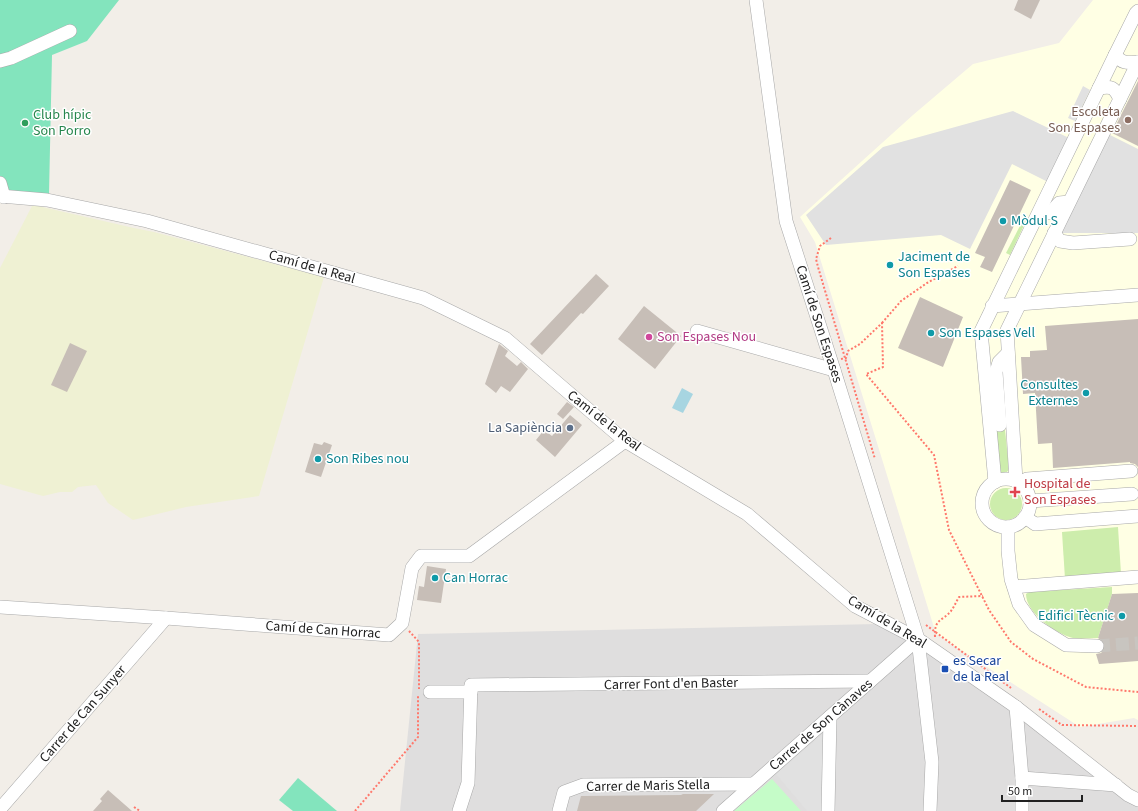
<svg xmlns="http://www.w3.org/2000/svg" width="1138" height="811" font-family="'Source Sans 3',sans-serif">
<style>
.residential{fill:#dfdede}
.education{fill:#ffffe4}
.farmland{fill:#eff1d3}
.grass{fill:#cdedac}
.park{fill:#c5fcc8}
.pitch{fill:#83e4bd}
.parking{fill:#e1e1e1}
.water{fill:#a7d5e1}
.building{fill:#c7beb7}
.lines{fill:none;stroke-linecap:round;stroke-linejoin:round}
.minor-tunnel{stroke:#c8c5c0;stroke-width:13;stroke-dasharray:13 6;stroke-linecap:butt}
.minor-casing{stroke:#a8a8a8;stroke-width:14}
.path{stroke:#ff786c;stroke-width:2;stroke-dasharray:2 2;stroke-linecap:butt}
.minor{stroke:#fff;stroke-width:13}
.education-dot{fill:#8d6e63;stroke:#fff;stroke-width:1.5}
.leisure-dot{fill:#2e9e5b;stroke:#fff;stroke-width:1.5}
.culture-dot{fill:#0f9aa8;stroke:#fff;stroke-width:1.5}
.hotel-dot{fill:#d1479c;stroke:#fff;stroke-width:1.5}
.service-dot{fill:#5c6f8a;stroke:#fff;stroke-width:1.5}
.health-dot{fill:#e0444e;stroke:#fff;stroke-width:1.5}
.transit-dot{fill:#1a4fb4;stroke:#fff;stroke-width:1.5}
.labels{text-anchor:middle;dominant-baseline:central;stroke-width:3;stroke-linejoin:round;paint-order:stroke}
.education-label{font-size:14px;fill:#785e54;stroke:#fff;text-anchor:end}
.leisure-label{font-size:14px;fill:#27864d;stroke:#fff;text-anchor:start}
.culture-label{font-size:14px;fill:#0d838f;stroke:#fff;text-anchor:start}
.street-label{font-size:14px;fill:#212121;stroke:#fff}
.hotel-label{font-size:14px;fill:#b23c85;stroke:#fff;text-anchor:start}
.service-label{font-size:14px;fill:#4e5e75;stroke:#fff;text-anchor:end}
.health-label{font-size:14px;fill:#be3a42;stroke:#fff;text-anchor:start}
.transit-label{font-size:14px;fill:#164399;stroke:#fff;text-anchor:start}
</style>
<rect width="100%" height="100%" fill="#f2eee8"/>
<!-- residential -->
<path class="residential" d="M877,624L945,659L1138,802V811H400L418,634Z"/>
<!-- education -->
<path class="education" d="M1093,0H1138V720L1134,718L1080,727L936,634L815,242L800,217L913,115L973,64L1059,43Z"/>
<!-- farmland -->
<path class="farmland" d="M32,206H38L134,228L154,232L324,277L259,496L186,507L133,520L108,503L96,485L78,487L72,492H60L43,496L0,484V268Z"/>
<!-- grass -->
<g class="grass">
<path d="M1024,218L1027,219L1010,255L1006,253Z"/>
<path d="M996,430H1005L1009,468C1007,474 1004,475 999,472Z"/>
<circle cx="1006" cy="504" r="16"/>
<path d="M1118,527L1121,574L1065,579L1062,532Z"/>
<path d="M1112,587V594L1098,638C1090,638 1081,639 1073,638C1056,634 1026,613 1026,594L1029,592Z"/>
</g>
<!-- park -->
<path class="park" d="M772,779L801,811H734Z"/>
<!-- pitch -->
<g class="pitch">
<path d="M0,0H119L87,41L52,55L49,194L0,191Z"/>
<path d="M298,778L337,811H293L279,800Z"/>
</g>
<!-- parking -->
<g class="parking">
<path d="M1083,86L1090,90L1075,121L1068,118Z"/>
<path d="M1013,111L1069,138L1048,182L1012,164L970,249L941,235L826,245L806,215L883,147Z"/>
<path d="M1104,132L1138,149V233H1054Z"/>
<path d="M825,732L822,811H807L776,774Z"/>
</g>
<!-- water -->
<path class="water" d="M682,388L693,394L683,413L672,408Z"/>
<!-- building -->
<g class="building">
<path d="M1018,0H1040L1031,19L1014,10Z"/>
<path d="M1138,81V146L1112,133Z"/>
<path d="M1010,180L1031,190L992,272L980,267L985,257L975,253Z"/>
<path d="M596,274L609,286L583,314L581,313L542,355L530,344Z"/>
<path d="M920,297L963,317L943,367L898,348Z"/>
<path d="M644,306L681,336L655,369L618,339Z"/>
<path d="M1138,319V467L1135,464L1130,463V462L1053,468L1052,443L1038,444L1035,393L1023,394L1021,357H1030V351L1047,350L1045,326Z"/>
<path d="M70,343L87,351L67,392L51,385Z"/>
<path d="M499,344L508,351L505,356L517,366L521,362L528,369L510,392L501,386L496,393L485,384Z"/>
<path d="M567,402L574,407L563,419L557,414Z"/>
<path d="M570,415L582,425L555,457L536,440L544,430L552,436Z"/>
<path d="M324,442L332,445L321,477L305,472L314,443L322,445Z"/>
<path d="M427,566L446,569L441,603L417,600L419,586L424,587Z"/>
<path d="M1138,593V661L1099,664L1096,654L1101,653L1104,650L1105,646L1104,642L1098,638L1112,594Z"/>
<path d="M108,790L132,811H93L102,801L100,799Z"/>
<path d="M683,794H714L696,811H577L581,796L681,795Z"/>
</g>
<g class="lines">
<!-- minor-tunnel -->
<path class="minor-tunnel" d="M1097,646L1138,643"/>
<!-- minor casing -->
<g class="minor-casing">
<g id="minor">
<path d="M756,0L786,221L834,370L918,639L932,762L930,811"/>
<path d="M1115,55C1123,64 1127,63 1138,62"/>
<path d="M0,61L11,58L70,31"/>
<path d="M1099,88C1112,86 1114,87 1120,99"/>
<path d="M0,183L4,197"/>
<path d="M0,196L47,200L147,221L423,298L505,338L625,441L747,514L855,606L918,639L1016,707L1128,795L1138,800"/>
<path d="M1050,213L1059,203L1069,202"/>
<path d="M1054,233L1060,241L1073,243L1130,239"/>
<path d="M992,306L1138,295"/>
<path d="M697,331L834,370"/>
<path d="M1000,425L996,372L999,362L1008,353"/>
<circle cx="1006" cy="503" r="24"/>
<path d="M1016,481L1007,330L1138,62"/>
<path d="M995,482L981,331L1115,55L1136,13L1138,11"/>
<path d="M1018,483L1027,479L1131,471"/>
<path d="M1030,501L1132,494"/>
<path d="M1025,517L1035,524L1138,516"/>
<path d="M1008,527V551L1011,579L1019,604L1034,625L1066,645L1097,646"/>
<path d="M1014,587L1138,577"/>
<path d="M0,607L166,618L389,635L402,623L412,568L421,556H469L625,441"/>
<path d="M430,692H471"/>
<path d="M1016,707L1022,778V811"/>
<path d="M1022,778L1116,785"/>
<path d="M0,809L166,618"/>
<path d="M459,811L468,783L471,685L870,681"/>
<path d="M559,811L564,792L583,785L753,784"/>
<path d="M723,811L918,639"/>
<path d="M828,811L830,717"/>
</g>
</g>
<!-- path -->
<g class="path">
<path d="M831,238L820,246L816,259L818,267L875,459"/>
<path d="M882,323L901,301L927,283L958,266"/>
<path d="M841,359L846,358L848,351L860,344L882,323L883,367L866,374L934,455L949,530L989,610L1011,642L1033,659L1086,687L1138,692"/>
<path d="M926,625L1011,688"/>
<path d="M409,631L419,642V689"/>
<path d="M935,637C934,618 942,622 951,611C954,607 956,602 959,597L983,596"/>
<path d="M1039,709L1062,725L1138,726"/>
<path d="M134,807L140,811"/>
<path d="M355,811L418,737V695"/>
</g>
<!-- minor -->
<use href="#minor" class="minor"/>
</g>
<!-- markers -->
<circle class="education-dot" cx="1128" cy="120" r="4"/>
<circle class="leisure-dot" cx="25" cy="123" r="4"/>
<g class="culture-dot">
<circle cx="1003" cy="221" r="4"/>
<circle cx="890" cy="265" r="4"/>
<circle cx="931" cy="333" r="4"/>
<circle cx="1086" cy="393" r="4"/>
<circle cx="318" cy="459" r="4"/>
<circle cx="435" cy="578" r="4"/>
<circle cx="1122" cy="616" r="4"/>
</g>
<circle class="hotel-dot" cx="649" cy="337" r="4"/>
<circle class="service-dot" cx="570" cy="428" r="4"/>
<path class="health-dot" d="M1013 486h4v4h4v4h-4v4h-4v-4h-4v-4h4z"/>
<rect class="transit-dot" x="941" y="665" width="8" height="8" rx="2"/>
<g class="labels">
<!-- education labels -->
<g class="education-label">
<text x="1120" y="112">Escoleta<tspan x="1120" dy="16">Son Espases</tspan></text>
</g>
<!-- leisure labels -->
<g class="leisure-label">
<text x="33" y="115">Club hípic<tspan x="33" dy="16">Son Porro</tspan></text>
</g>
<!-- culture labels -->
<g class="culture-label">
<text x="1011" y="221">Mòdul S</text>
<text x="898" y="257">Jaciment de<tspan x="898" dy="16">Son Espases</tspan></text>
<text x="939" y="333">Son Espases Vell</text>
<text x="1078" y="385" text-anchor="end">Consultes<tspan x="1078" dy="16">Externes</tspan></text>
<text x="326" y="459">Son Ribes nou</text>
<text x="443" y="578">Can Horrac</text>
<text x="1114" y="616" text-anchor="end">Edifici Tècnic</text>
</g>
<!-- street labels -->
<g class="street-label">
<text transform="translate(312 267) rotate(16)">Camí de la Real</text>
<text transform="translate(819 324) rotate(72)">Camí de Son Espases</text>
<text transform="translate(604 421) rotate(38)">Camí de la Real</text>
<text transform="translate(887 622) rotate(31)">Camí de la Real</text>
<text transform="translate(323 630) rotate(4)">Camí de Can Horrac</text>
<text transform="translate(671 684) rotate(-1)">Carrer Font d'en Baster</text>
<text transform="translate(83 714) rotate(-49)">Carrer de Can Sunyer</text>
<text transform="translate(821 725) rotate(-41)">Carrer de Son Cànaves</text>
<text transform="translate(648 786) rotate(-1)">Carrer de Maris Stella</text>
</g>
<!-- hotel labels -->
<g class="hotel-label">
<text x="657" y="337">Son Espases Nou</text>
</g>
<!-- service labels -->
<g class="service-label">
<text x="562" y="428">La Sapiència</text>
</g>
<!-- health labels -->
<g class="health-label">
<text x="1024" y="484">Hospital de<tspan x="1024" dy="16">Son Espases</tspan></text>
</g>
<!-- transit labels -->
<g class="transit-label">
<text x="953" y="661">es Secar<tspan x="953" dy="16">de la Real</tspan></text>
</g>
</g>
<!-- scale -->
<path d="M1002 795v6h80v-6" fill="none" stroke="#212121" stroke-width="2"/>
<text x="1008" y="795" font-size="12" fill="#212121" stroke="#ffffff" stroke-width="3" paint-order="stroke">50 m</text>
</svg>
